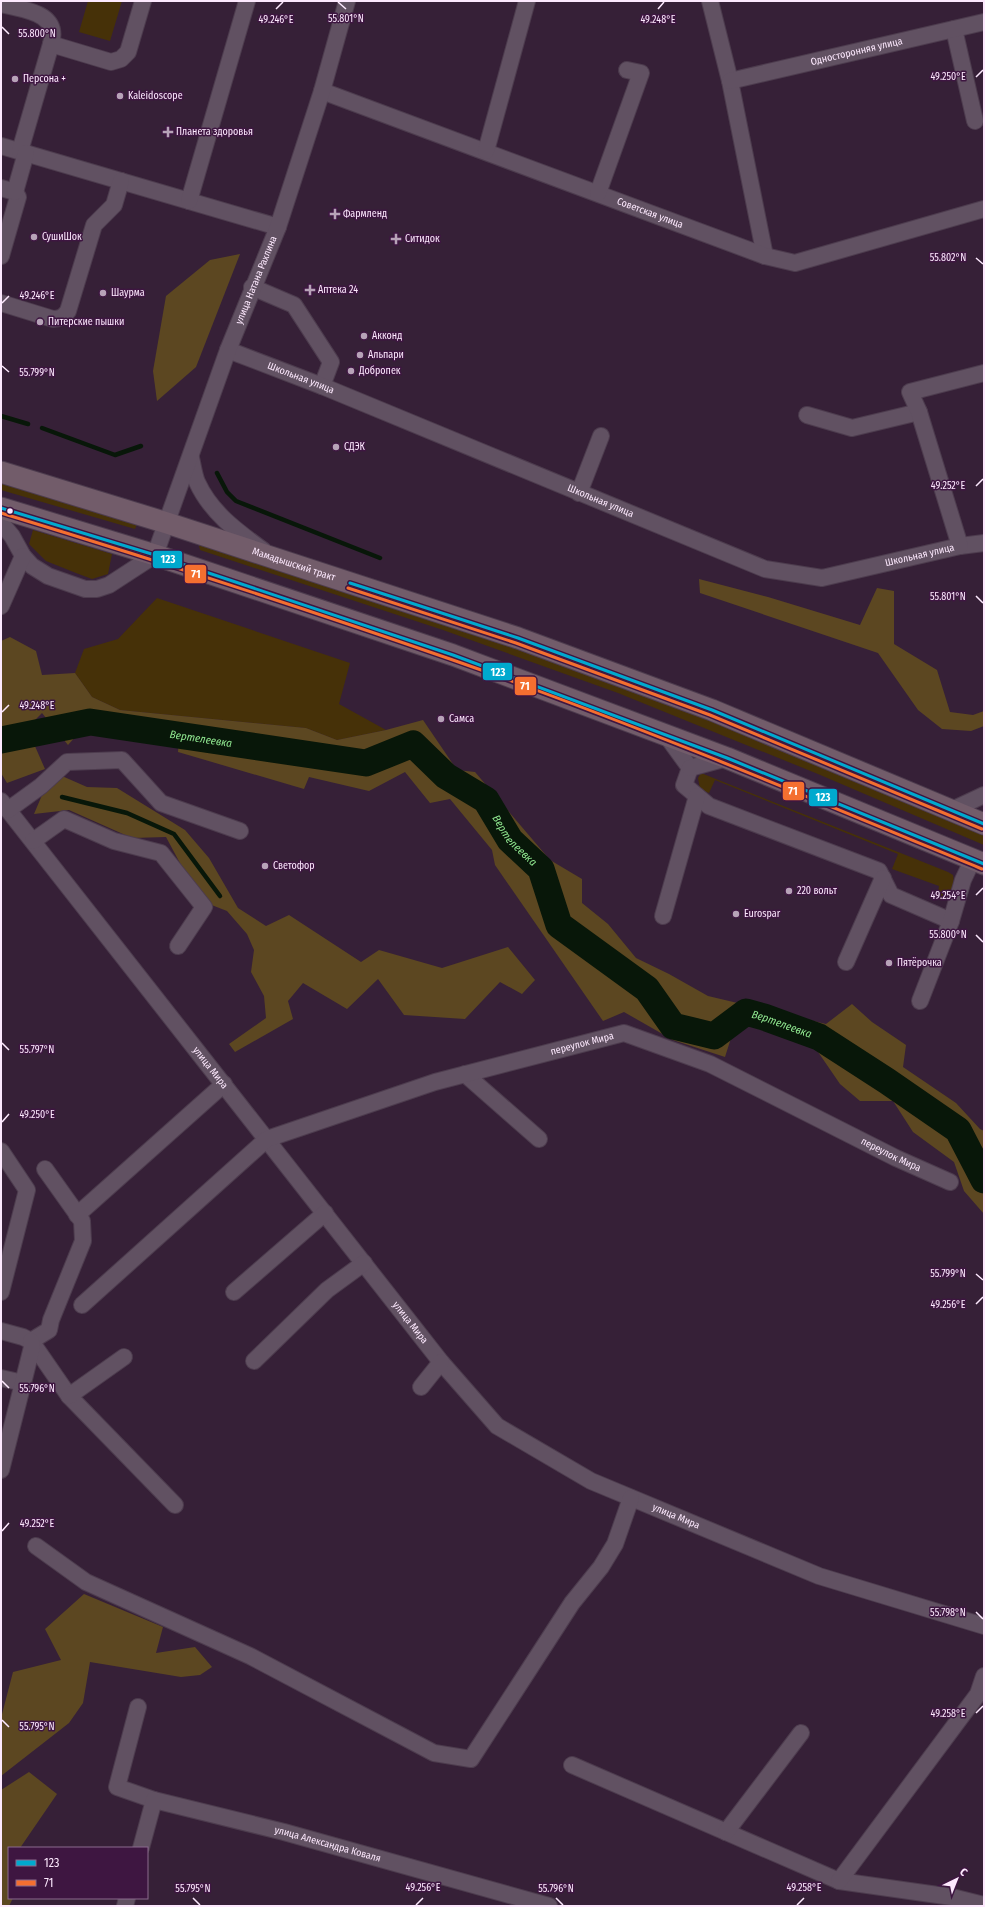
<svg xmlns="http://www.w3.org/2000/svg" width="985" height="1907" font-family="'Fira Sans Condensed',sans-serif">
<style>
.green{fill:#463108}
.forest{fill:#5c4721}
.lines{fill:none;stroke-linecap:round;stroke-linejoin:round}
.stream{stroke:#081709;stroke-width:4.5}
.river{stroke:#081709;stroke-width:27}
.minor-casing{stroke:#4d3c4e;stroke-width:18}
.major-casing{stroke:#4d3c4e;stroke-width:23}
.minor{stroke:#615162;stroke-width:16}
.major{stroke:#725c6a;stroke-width:21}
.bus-1-casing{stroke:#3e1641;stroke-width:6}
.bus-2-casing{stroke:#3e1641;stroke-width:6}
.bus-1{stroke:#00a9ce;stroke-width:3}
.bus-2{stroke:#f46f30;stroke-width:3}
.ticks{fill:none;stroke:#fde9fe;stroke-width:1.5}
.poi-dot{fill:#b7a3b8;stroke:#3e1641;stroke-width:1.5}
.bus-dot{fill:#fde9fe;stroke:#3e1641;stroke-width:1.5}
.labels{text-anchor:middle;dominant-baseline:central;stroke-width:3;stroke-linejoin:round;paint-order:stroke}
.street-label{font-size:10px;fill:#fde9fe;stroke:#3e1641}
.poi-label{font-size:10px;fill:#fde9fe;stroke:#3e1641;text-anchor:start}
.water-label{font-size:11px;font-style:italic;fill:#90e790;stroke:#3e1641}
.ticks-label{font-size:10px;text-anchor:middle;fill:#fde9fe;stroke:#3e1641;stroke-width:3;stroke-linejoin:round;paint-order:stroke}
.line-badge{stroke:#3e1641;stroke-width:1.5}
.badge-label{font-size:11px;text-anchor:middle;font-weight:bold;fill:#fff}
</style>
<rect width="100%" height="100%" fill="#362037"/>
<!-- green -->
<g class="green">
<path d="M88,1H122L110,41L79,32Z"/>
<path d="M1,482L138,522L135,529L1,490Z"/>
<path d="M33,530L112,554L108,574L92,579L76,573L46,561L29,544Z"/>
<path d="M203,542L617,683L819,765L980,834L984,836V845L818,774L618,693L443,630L200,550L199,546Z"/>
<path d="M157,598L350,663L339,704L386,730L337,740L306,728L120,710L92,697L75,673L84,649L118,639Z"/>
<path d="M701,773L948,872L953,875C955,883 951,892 947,899L942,900L937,897L939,886L892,869L898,854L715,780L709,793L700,789L698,778Z"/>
</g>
<!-- forest -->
<g class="forest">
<path d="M240,254L196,367L157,401L153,371L166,296L210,260Z"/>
<path d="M699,579L768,597L860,625L877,588L894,591V644L937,670L950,712L973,715L984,711V726L971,731L942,729L918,710L878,653L700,593Z"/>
<path d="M10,637L36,651L42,675L75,673L92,697L120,710L306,728L337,740L386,730L423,720L457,770L475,772L550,860L582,879V903L608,924L636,958L669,974L708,996L826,1024L852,1004L872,1022L906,1045L903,1067L956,1103L980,1129L984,1131V1214L964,1191L954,1162L913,1132L893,1101H860L840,1084L816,1049L749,1021L732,1035L725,1057L673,1040L624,1012L603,1021L495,865L492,850L450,799L430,803L405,772L369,791L309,777L304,789L178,752L179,739L84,727L68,745L42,713L27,728L45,769L7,783L1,773V641Z"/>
<path d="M62,776L87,787L117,788L185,830L209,858L238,908L266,926L289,915L361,962L379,950L442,968L508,947L535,980L522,994L500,982L465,1019L404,1015L378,979L347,1009L303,983L288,1001L293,1019L235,1052L229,1044L266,1018L264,996L251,972L254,950L247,934L227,911L209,904L181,865L166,837L132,838L69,810L34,814L45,788Z"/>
<path d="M84,1594L163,1627L156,1653L195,1647L212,1667L200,1675L181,1677L90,1662L83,1703L69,1723L1,1776V1718L13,1672L61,1660L45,1629Z"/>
<path d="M29,1772L57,1794L20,1848H9V1898H13L9,1906H1V1790Z"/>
</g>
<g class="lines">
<!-- stream -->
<g class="stream">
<path d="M1,416L28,424"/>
<path d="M42,428L115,455L141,446"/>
<path d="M217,473L227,492L236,501L380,558"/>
<path d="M62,797L127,813L174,834L220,896"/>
</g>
<!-- river -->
<path class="river" id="s1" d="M1,740L90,722L366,763L413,744L446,776L486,800L510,840L541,869L559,925L647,989L673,1026L714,1036L746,1012L764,1017L819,1037L887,1081L958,1130L984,1180"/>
<!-- minor casing -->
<g class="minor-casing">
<g id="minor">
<path d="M710,1L730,81L765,256"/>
<path d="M1,4C24,10 60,12 51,44"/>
<path d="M954,29L975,121"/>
<path id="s2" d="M730,81L984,22"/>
<path id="s3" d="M322,91L765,256L795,263L984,209"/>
<path d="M1,146L278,227"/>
<path d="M20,151L51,44L111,62L121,59L128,52L143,1"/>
<path d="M486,151L527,1"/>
<path d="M1,188L15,192L18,197L1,256"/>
<path d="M15,192L26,153"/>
<path d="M598,193L641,73L627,70"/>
<path d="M189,201L247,1"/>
<path d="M252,287L294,305L331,362L322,386"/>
<path d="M1,303L53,319C60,319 64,317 68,311L94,225L114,205L121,181"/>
<path id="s4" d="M228,350L322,386L765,569L822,578L960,546L984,543"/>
<path d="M807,415L852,428L919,412"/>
<path d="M191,458C193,466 194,475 197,482C211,513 238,532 264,551"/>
<path d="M579,493L601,436"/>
<path id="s5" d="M1,523L12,536L23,556L32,566L48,576L85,589H97L109,585L155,555L228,350L278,227L322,91L347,1"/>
<path d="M960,546L919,412L910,392L984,373"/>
<path d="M1,606L23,556"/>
<path d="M666,735L690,768"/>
<path d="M690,768L684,785L709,806L879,871L891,895L951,921"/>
<path d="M690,768L727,758"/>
<path id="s6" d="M1,801L441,1362L497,1426L591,1481L819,1576L984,1626"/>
<path d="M8,810L41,786L67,762L122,760L161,803L240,831"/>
<path d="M952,810L984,795"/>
<path d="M33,841L64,819L114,841L161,853L204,907L178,946"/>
<path d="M663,916L697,796"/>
<path d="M846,962L883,878"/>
<path d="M920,1001L951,921L963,880L973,859"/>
<path d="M465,1074L539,1139"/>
<path d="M1,1151L27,1190L1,1292"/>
<path d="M77,1215L224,1084"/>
<path d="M234,1292L325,1213"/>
<path id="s7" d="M82,1305L267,1139L435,1082L624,1033L710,1064L896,1158L950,1182"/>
<path d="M1,1331L23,1337L31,1341L69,1396L175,1505"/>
<path d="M31,1341L49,1330L51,1320L83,1241L82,1221L45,1169"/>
<path d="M254,1361L327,1290L364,1263"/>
<path d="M1,1378L23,1383"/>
<path d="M421,1387L441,1362"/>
<path d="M69,1396L124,1357"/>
<path d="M1,1470L23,1383L32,1347L31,1341"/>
<path d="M36,1546L86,1582L250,1656L434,1753L471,1759L572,1603L601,1567L615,1544L631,1498"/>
<path d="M138,1707L117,1787L154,1800"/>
<path d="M572,1765L839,1881L952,1897L984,1905"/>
<path d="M726,1832L801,1733"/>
<path id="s8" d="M141,1848L154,1800L284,1832L549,1906"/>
<path d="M839,1881L978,1694L984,1676"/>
<path d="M125,1906L127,1898"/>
</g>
</g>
<!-- major casing -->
<g class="major-casing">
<g id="major">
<path id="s9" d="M1,472L167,523L518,638L712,710L984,824"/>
<path d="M1,508L155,555L453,655L727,758L984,864"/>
</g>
</g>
<!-- minor -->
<use href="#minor" class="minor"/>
<!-- major -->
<use href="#major" class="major"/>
<!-- bus-1 casing -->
<g class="bus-1-casing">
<g id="bus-1">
<path d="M1,508L155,555L453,655L727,758L984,864"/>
<path d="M350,583L518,638L712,710L984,824"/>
</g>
</g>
<!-- bus-2 casing -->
<g class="bus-2-casing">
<g id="bus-2">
<path d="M1,513C152,559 301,607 450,659C630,722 806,796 982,869"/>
<path d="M348,588L516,643L710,715L982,829"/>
</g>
</g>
<!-- bus-1 -->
<use href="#bus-1" class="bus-1"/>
<!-- bus-2 -->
<use href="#bus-2" class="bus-2"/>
</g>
<!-- ticks -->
<path class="ticks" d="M338,2L346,9M276,9L283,2M658,9L664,2M2,27L9,34M976,77L983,70M976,258L983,264M2,303L9,296M2,366L9,372M976,486L983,479M976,596L983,603M2,712L9,705M976,895L983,888M976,935L983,942M2,1043L9,1050M2,1122L9,1114M976,1274L983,1280M976,1304L983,1297M2,1381L9,1388M2,1531L9,1523M976,1612L983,1619M976,1713L983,1706M2,1720L9,1727M193,1898L200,1905M556,1898L563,1905M416,1905L423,1898M797,1905L804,1898"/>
<!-- markers -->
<g class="poi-dot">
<circle cx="15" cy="79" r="4"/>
<circle cx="120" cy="96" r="4"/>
<path d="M166 126h4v4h4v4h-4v4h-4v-4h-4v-4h4z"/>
<path d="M333 208h4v4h4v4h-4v4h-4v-4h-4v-4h4z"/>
<circle cx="34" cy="237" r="4"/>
<path d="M394 233h4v4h4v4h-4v4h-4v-4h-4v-4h4z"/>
<path d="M308 284h4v4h4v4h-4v4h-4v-4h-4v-4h4z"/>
<circle cx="103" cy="293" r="4"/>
<circle cx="40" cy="322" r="4"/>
<circle cx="364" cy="336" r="4"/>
<circle cx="360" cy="355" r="4"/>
<circle cx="351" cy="371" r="4"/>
<circle cx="336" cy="447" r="4"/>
<circle cx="441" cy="719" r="4"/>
<circle cx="265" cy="866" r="4"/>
<circle cx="789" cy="891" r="4"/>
<circle cx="736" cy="914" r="4"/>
<circle cx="889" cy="963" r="4"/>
</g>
<circle class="bus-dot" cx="10" cy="511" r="3.5"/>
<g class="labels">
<!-- street labels -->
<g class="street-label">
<text stroke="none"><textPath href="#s2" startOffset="130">Односторонняя улица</textPath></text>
<text stroke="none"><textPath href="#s3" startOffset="350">Советская улица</textPath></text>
<text stroke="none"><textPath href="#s5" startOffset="484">улица Натана Рахлина</textPath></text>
<text stroke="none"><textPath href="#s4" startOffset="78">Школьная улица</textPath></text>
<text stroke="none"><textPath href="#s4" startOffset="402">Школьная улица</textPath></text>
<text stroke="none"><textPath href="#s4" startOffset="738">Школьная улица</textPath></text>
<text stroke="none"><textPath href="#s9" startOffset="307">Мамадышский тракт</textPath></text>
<text stroke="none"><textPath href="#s7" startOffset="578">переулок Мира</textPath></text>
<text stroke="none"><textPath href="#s6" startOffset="339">улица Мира</textPath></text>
<text stroke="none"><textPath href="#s7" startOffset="915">переулок Мира</textPath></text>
<text stroke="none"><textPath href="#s6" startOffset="663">улица Мира</textPath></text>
<text stroke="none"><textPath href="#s6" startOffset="999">улица Мира</textPath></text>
<text stroke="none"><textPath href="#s8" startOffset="229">улица Александра Коваля</textPath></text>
</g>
<!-- poi labels -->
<g class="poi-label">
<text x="23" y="79">Персона +</text>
<text x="128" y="96">Kaleidoscope</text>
<text x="176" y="132">Планета здоровья</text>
<text x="343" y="214">Фармленд</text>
<text x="42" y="237">СушиШок</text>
<text x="405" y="239">Ситидок</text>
<text x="318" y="290">Аптека 24</text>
<text x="111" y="293">Шаурма</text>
<text x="48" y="322">Питерские пышки</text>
<text x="372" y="336">Акконд</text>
<text x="368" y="355">Альпари</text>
<text x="359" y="371">Добропек</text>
<text x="344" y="447">СДЭК</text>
<text x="449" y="719">Самса</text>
<text x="273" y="866">Светофор</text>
<text x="797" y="891">220 вольт</text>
<text x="744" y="914">Eurospar</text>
<text x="897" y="963">Пятёрочка</text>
</g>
<!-- water labels -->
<g class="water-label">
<text stroke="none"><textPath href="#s1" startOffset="203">Вертелеевка</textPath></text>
<text stroke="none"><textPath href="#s1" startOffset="563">Вертелеевка</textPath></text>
<text stroke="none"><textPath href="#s1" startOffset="935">Вертелеевка</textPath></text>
</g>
</g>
<g class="ticks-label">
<text x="346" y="22">55.801°N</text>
<text x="276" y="23">49.246°E</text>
<text x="658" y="23">49.248°E</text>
<text x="37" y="37">55.800°N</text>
<text x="948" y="80">49.250°E</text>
<text x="948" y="261">55.802°N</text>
<text x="37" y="299">49.246°E</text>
<text x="37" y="376">55.799°N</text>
<text x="948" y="489">49.252°E</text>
<text x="948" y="600">55.801°N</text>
<text x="37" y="709">49.248°E</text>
<text x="948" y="899">49.254°E</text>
<text x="948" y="938">55.800°N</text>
<text x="37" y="1053">55.797°N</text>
<text x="37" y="1118">49.250°E</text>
<text x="948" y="1277">55.799°N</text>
<text x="948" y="1308">49.256°E</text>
<text x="37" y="1392">55.796°N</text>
<text x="37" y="1527">49.252°E</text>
<text x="948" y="1616">55.798°N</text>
<text x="948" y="1717">49.258°E</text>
<text x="37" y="1730">55.795°N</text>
<text x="423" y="1891">49.256°E</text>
<text x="804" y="1891">49.258°E</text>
<text x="193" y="1892">55.795°N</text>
<text x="556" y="1892">55.796°N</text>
</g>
<g class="line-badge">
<rect x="152" y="550" width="31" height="19" rx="4" fill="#00a9ce"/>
<rect x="184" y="564" width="23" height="20" rx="4" fill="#f46f30"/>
<rect x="482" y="662" width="31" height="19" rx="4" fill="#00a9ce"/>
<rect x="514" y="676" width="23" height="20" rx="4" fill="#f46f30"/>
<rect x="782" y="781" width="23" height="20" rx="4" fill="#f46f30"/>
<rect x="808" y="788" width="30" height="19" rx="4" fill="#00a9ce"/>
</g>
<g class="badge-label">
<text x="168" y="563">123</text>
<text x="196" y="578">71</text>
<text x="498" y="676">123</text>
<text x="525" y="690">71</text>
<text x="793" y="795">71</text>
<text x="823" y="801">123</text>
</g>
<!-- border -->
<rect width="985" height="1907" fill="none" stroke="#fde9fe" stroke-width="4"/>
<!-- legend -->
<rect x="8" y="1847" width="140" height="52" fill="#3e1641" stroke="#8a6a8d"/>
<rect x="16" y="1860" width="20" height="6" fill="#00a9ce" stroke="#8a6a8d"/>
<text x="44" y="1867" font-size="12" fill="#fde9fe">123</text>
<rect x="16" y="1880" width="20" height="6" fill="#f46f30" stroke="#8a6a8d"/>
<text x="44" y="1887" font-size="12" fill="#fde9fe">71</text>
<!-- north arrow -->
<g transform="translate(957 1879) rotate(43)" stroke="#3e1641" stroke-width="3" paint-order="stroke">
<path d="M0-3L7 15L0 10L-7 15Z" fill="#fde9fe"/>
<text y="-6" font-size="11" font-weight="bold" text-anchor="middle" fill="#fde9fe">С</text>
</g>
</svg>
